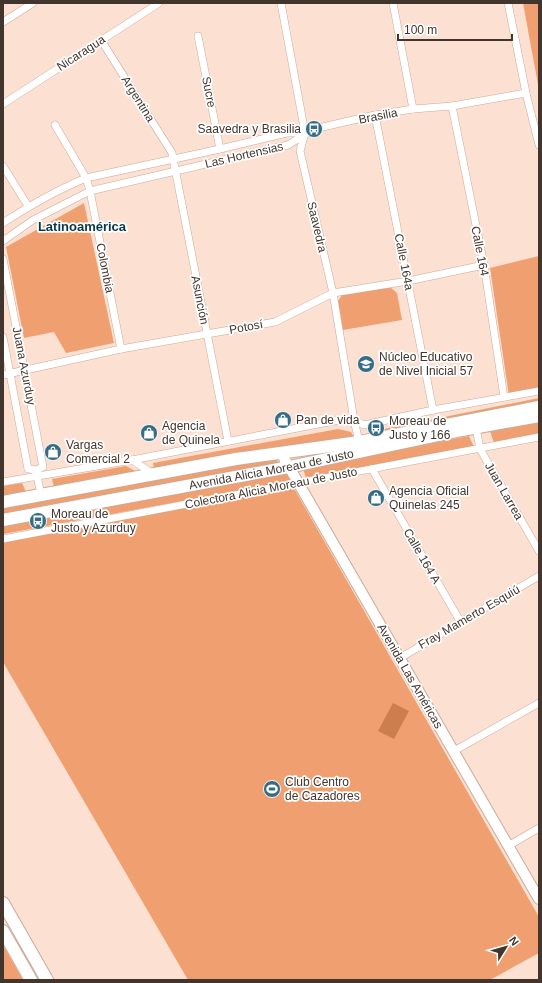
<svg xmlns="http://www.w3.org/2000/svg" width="542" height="983" font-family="Helvetica,sans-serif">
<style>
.green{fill:#f0a070}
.water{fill:#cc7e4f}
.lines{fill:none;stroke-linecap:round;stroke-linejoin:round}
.minor-casing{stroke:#cbaa98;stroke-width:8}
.secondary-casing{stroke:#cbaa98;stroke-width:12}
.primary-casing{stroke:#cbaa98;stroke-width:14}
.minor{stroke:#fff;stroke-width:7}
.secondary{stroke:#fff;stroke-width:10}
.primary{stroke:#fff;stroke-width:12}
.labels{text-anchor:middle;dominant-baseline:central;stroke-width:3.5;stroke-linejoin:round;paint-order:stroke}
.street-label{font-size:12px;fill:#42352d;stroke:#fff}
.poi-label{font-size:12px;fill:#42352d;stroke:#fff;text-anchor:start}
.neighbourhood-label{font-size:13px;font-weight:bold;fill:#06384b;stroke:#fff}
</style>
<rect width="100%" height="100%" fill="#fce0d1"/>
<!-- green -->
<g class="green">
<path d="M523,3H539V90Z"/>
<path d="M84,203L114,343L66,353L54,332L24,338L6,247Z"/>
<path d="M539,256V389L509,396L490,268Z"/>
<path d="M390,287L397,293L402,320L343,330L338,301L342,295Z"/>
<path d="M539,398V403L375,436L374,431Z"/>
<path d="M539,421V437L495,446L490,431Z"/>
<path d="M338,429L351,432L355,439L268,448L154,469L153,463Z"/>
<path d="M469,436L475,449L307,482L303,468Z"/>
<path d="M276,456L279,466L3,515V504Z"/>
<path d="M126,466L139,473L54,487L52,479Z"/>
<path d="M286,470L291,481L3,534V523Z"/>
<path d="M22,483L26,492L3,496V486Z"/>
<path d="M291,483L539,917V953L490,980H188L3,662V539Z"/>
<path d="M3,945L23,980H3Z"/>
</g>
<!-- water -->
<path class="water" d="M393,703L409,711L394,739L378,731Z"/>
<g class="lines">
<!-- minor casing -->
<g class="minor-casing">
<g id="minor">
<path d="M281,3L305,133L300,151L333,293L354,420L360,446"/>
<path d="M393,3L413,109"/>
<path d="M508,3L526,93L539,145"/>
<path d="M3,22L33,3"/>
<path d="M198,36L220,149"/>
<path d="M101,40L172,153L228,441"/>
<path d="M3,104L159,3"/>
<path d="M452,106L484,265L504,397"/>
<path d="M375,115L433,410"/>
<path d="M55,125L86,178L90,191L121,349"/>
<path d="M3,166L28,206"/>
<path d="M3,223C29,206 57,190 86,178L220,149L287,133H305"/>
<path d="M3,241L33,220L90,191L288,145L314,129L375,115L413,109L452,106L526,93"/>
<path d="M3,259L43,467L36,470L28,469L3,337"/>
<path d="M3,375L121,349L275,322L333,293L408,281L484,265"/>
<path d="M476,428L480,449L539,551"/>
<path d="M132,460L153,474"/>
<path d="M372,469L460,621"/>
<path d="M36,472L41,494"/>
<path d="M3,482L132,460L339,420H354L364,425L433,410L539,391"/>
<path d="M3,539L539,437"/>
<path d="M400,658L539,576"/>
<path d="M454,751L539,703"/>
<path d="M508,846L539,828"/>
</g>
</g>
<!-- secondary casing -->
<g class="secondary-casing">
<path id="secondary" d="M281,453L539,899"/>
</g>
<!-- primary casing -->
<g class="primary-casing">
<g id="primary">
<path d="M3,502L236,459L359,442L539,407"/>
<path id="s1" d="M3,520L289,467L462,430L539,416"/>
<path d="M3,903L47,980"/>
<path d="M3,931L31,980"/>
</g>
</g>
<!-- minor -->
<use href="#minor" class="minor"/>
<!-- secondary -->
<use href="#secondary" class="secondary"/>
<!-- primary -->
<use href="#primary" class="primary"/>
</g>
<!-- icons -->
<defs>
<g id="bus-disc" transform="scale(0.9)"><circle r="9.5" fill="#356d87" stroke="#fff"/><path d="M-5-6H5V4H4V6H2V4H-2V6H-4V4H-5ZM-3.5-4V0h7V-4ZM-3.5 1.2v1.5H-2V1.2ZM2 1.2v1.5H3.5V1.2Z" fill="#fff"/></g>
<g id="school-disc" transform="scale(0.9)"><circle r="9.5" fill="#356d87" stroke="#fff"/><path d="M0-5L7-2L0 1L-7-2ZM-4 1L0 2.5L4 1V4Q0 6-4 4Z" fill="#fff"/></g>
<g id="shop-disc" transform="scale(0.9)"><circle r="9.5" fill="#356d87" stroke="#fff"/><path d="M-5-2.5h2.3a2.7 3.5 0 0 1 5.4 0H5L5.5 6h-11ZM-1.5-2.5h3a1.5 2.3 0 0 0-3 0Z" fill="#fff"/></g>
<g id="stadium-disc" transform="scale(0.9)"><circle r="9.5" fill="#356d87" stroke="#fff"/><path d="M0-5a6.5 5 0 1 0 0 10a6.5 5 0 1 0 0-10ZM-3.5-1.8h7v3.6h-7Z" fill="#fff"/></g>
</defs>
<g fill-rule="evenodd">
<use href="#bus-disc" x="314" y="129"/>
<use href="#school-disc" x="366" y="364"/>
<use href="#shop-disc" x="283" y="420"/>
<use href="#bus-disc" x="376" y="428"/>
<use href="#shop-disc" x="149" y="433"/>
<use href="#shop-disc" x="53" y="452"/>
<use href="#shop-disc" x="376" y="498"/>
<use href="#bus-disc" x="38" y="521"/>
<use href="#stadium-disc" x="272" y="789"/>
</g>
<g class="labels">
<!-- street labels -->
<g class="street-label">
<text transform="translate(81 53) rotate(-33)">Nicaragua</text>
<text transform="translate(209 92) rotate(79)">Sucre</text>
<text transform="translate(138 99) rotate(58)">Argentina</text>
<text transform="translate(378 116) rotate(-11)">Brasilia</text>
<text transform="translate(244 155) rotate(-13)">Las Hortensias</text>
<text transform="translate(317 227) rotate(77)">Saavedra</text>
<text transform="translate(480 251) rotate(79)">Calle 164</text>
<text transform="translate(404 262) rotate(79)">Calle 164a</text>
<text transform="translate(105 268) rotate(79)">Colombia</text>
<text transform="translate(200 300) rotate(79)">Asunción</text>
<text transform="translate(246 327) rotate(-10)">Potosí</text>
<text transform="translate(24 366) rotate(79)">Juana Azurduy</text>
<text stroke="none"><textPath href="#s1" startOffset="273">Avenida Alicia Moreau de Justo</textPath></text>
<text transform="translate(271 488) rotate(-11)">Colectora Alicia Moreau de Justo</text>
<text transform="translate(504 491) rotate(60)">Juan Larrea</text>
<text transform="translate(422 556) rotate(60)">Calle 164 A</text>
<text transform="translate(469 617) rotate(-30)">Fray Mamerto Esquiú</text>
<text transform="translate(410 676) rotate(60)">Avenida Las Américas</text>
</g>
<!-- poi labels -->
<g class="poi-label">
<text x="301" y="129" text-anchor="end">Saavedra y Brasilia</text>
<text x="379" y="357">Núcleo Educativo<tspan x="379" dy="14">de Nivel Inicial 57</tspan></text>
<text x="296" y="420">Pan de vida</text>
<text x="389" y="421">Moreau de<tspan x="389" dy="14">Justo y 166</tspan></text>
<text x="162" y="426">Agencia<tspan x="162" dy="14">de Quinela</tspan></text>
<text x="66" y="445">Vargas<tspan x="66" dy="14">Comercial 2</tspan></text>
<text x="389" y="491">Agencia Oficial<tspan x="389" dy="14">Quinelas 245</tspan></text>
<text x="51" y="514">Moreau de<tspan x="51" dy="14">Justo y Azurduy</tspan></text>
<text x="285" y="782">Club Centro<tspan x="285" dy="14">de Cazadores</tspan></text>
</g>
<!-- neighbourhood labels -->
<g class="neighbourhood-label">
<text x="82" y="226">Latinoamérica</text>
</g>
</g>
<!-- border -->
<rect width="542" height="983" fill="none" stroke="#42352d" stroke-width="8"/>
<!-- north arrow -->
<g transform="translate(506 947) rotate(53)" stroke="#ffffff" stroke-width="3" paint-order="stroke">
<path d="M0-3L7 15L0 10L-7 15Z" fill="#42352d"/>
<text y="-6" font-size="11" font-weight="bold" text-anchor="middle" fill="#42352d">N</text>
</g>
<!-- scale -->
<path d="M398 34v6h114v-6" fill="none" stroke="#42352d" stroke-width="2"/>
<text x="404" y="34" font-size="12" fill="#42352d" stroke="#ffffff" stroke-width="3" paint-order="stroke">100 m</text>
</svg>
